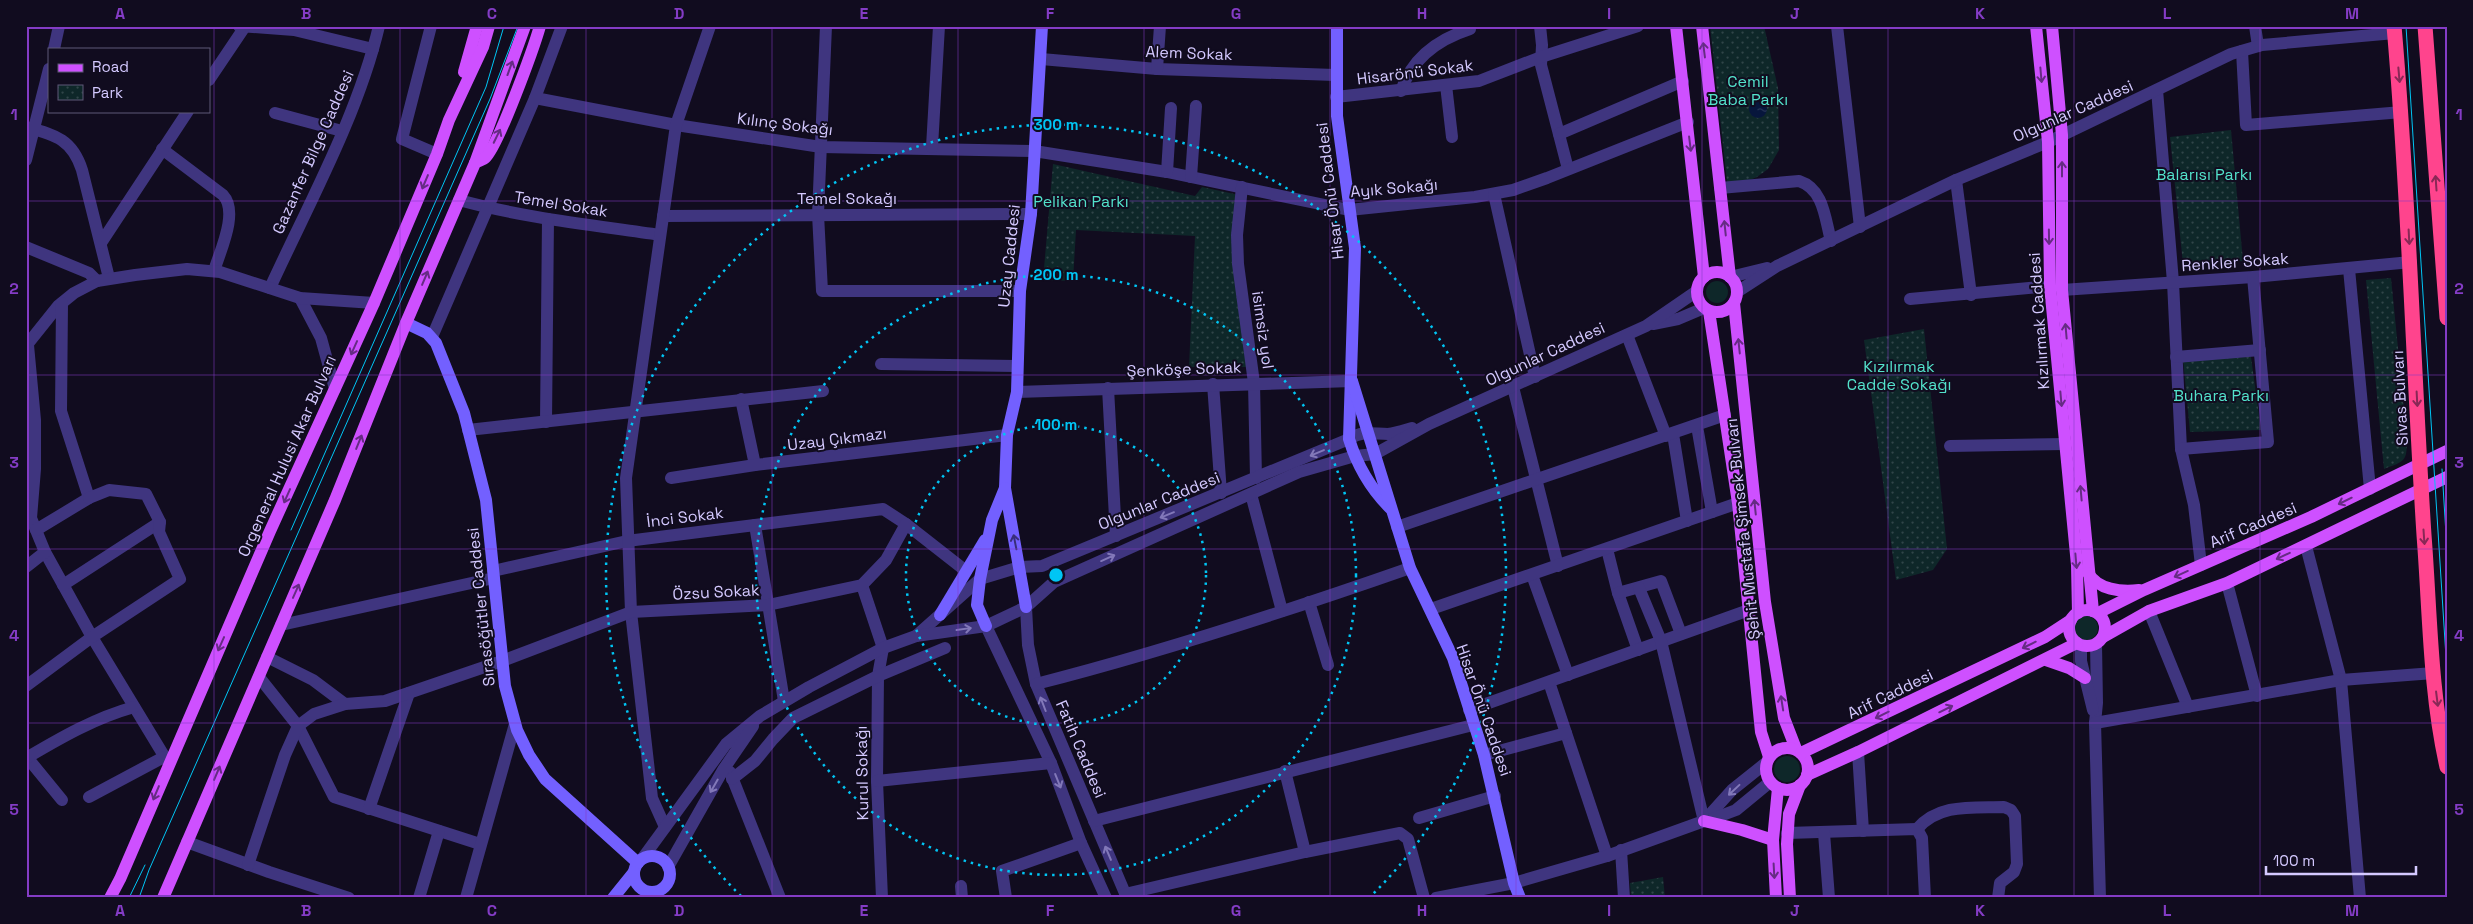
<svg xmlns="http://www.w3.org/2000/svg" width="2473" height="924" font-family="'Space Grotesk',sans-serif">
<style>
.grass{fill:#0e2729}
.park{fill:url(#park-dots)}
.water{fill:url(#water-ripples)}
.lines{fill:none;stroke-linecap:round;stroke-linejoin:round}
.street{stroke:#3f357f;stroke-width:12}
.secondary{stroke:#7360ff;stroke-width:12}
.primary{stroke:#ce50ff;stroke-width:12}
.highway{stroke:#ff448d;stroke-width:15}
.tram{stroke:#00c5f4;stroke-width:1}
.oneway{stroke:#662b84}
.oneway2{stroke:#882856}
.oneway3{stroke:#8278b9}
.oneway4{stroke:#382e79}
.grid{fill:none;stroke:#843cc5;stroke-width:1;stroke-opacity:0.55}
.ring{fill:none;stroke:#00c5f4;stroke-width:2.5;stroke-dasharray:2.5 5}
.labels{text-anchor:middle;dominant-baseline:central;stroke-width:4;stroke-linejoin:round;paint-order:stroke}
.street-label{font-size:16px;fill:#d4c9ff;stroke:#110c1f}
.park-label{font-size:16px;fill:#53e2cb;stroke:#110c1f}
.centre{fill:#00c5f4;stroke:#110c1f;stroke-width:2.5}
.ring-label{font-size:15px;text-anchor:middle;font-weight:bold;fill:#00c5f4;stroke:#110c1f;stroke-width:4;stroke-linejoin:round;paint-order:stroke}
.neatline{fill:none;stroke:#843cc5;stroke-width:2}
.grid-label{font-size:16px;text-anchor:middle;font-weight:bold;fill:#843cc5}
</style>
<defs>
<pattern id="park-dots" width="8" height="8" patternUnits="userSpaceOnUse" patternTransform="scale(1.25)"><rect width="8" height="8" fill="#0e2729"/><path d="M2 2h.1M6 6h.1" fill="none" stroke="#304549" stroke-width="1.8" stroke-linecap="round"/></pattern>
<pattern id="water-ripples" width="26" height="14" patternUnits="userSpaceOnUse" patternTransform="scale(1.25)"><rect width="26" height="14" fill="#07163c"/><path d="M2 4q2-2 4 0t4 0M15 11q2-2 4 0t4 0" fill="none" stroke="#2a3759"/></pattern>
</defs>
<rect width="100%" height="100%" fill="#110c1f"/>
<!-- grass -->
<g class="grass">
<circle cx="1717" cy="292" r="11"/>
<circle cx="2086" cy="628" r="12"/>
<circle cx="1787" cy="769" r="13"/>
</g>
<!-- park -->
<g class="park">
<path d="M1710,26H1764L1778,88L1779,150L1768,169L1757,177L1750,180L1727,182Z"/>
<path d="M2231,130L2243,261L2183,264L2170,137Z"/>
<path d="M1053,164L1195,196L1202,187L1239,195L1248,367H1189L1195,236L1076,230L1073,281L1043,280Z"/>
<path d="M2391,278L2407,438C2407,462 2405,461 2384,469L2366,280Z"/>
<path d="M1924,329L1947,549L1933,570L1896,580L1864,340Z"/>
<path d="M2251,357L2261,430L2190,432L2183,359Z"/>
<path d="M1663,877L1665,898H1631L1630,883Z"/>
</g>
<!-- water -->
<circle class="water" cx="1758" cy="109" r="9"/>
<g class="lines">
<!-- street -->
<g class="street">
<path d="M239,26L294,30L373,49"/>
<path d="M431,26L402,139L437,154"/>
<path d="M826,26L818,214L822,291H1020"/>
<path d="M1540,26L1542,45L1541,65L1568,169"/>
<path d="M1837,26L1860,227"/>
<path d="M2255,26L2258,46"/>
<path d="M54,49L59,26"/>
<path d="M2242,51L2246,125L2402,112"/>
<path d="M1041,59L1157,69L1335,75"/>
<path d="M1157,69L1160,26"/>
<path d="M209,80L244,28"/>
<path d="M1446,85L1452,137"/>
<path d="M2157,90L2173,282L2181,449L2194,505L2201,565"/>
<path d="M1401,91C1412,58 1439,39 1470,29V26"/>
<path d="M1336,97L1479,81L1541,57L1638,26"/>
<path d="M535,98L676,125L821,147L1034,151L1167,172L1349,210L1475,197L1513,190L1547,178L1688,122"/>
<path d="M275,113L342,131"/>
<path d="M26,127C55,135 72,139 82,170L109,278"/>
<path d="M1559,134L1683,81"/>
<path d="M932,147L939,26"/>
<path d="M162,149L223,195C239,212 220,251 214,271"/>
<path d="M26,160L49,69"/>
<path d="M1167,172L1171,108"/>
<path d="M1191,177L1196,106"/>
<path d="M1956,180L1971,295"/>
<path d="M1242,187L1237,235L1238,264L1254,383L1256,478"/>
<path d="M1720,188L1799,181C1824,189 1825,219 1831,241"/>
<path d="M1494,194L1535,377"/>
<path d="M459,200C524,218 593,225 660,235"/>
<path d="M663,216L1031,214"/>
<path d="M101,243L188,111"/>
<path d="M26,247L89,273L97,281"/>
<path d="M2349,269L2370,489"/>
<path d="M1730,277L1767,268"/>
<path d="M270,288C308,205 358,115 379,26"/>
<path d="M2062,290L2253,277L2411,262"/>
<path d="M1737,292L1777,266L1956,180L2048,142L2231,54L2262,45L2395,33"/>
<path d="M300,298L321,338L335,389"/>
<path d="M1910,299L2050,286"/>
<path d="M1653,324L1678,319L1704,308"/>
<path d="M1627,335L1666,436"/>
<path d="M432,337L535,98L562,26"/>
<path d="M28,345L35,420V469L31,518L45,552L92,637L169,764"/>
<path d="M26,346L58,306L74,293L97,281L135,275L187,269L220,272L300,298L374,303"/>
<path d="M2176,357L2260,350"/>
<path d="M881,364L1016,366"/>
<path d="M1213,384L1221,493"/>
<path d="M1513,387L1558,566"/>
<path d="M1108,388L1116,536"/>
<path d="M1017,392L1352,381"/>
<path d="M741,399L755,465"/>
<path d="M546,422L548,219"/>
<path d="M1697,426L1712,512"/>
<path d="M468,430L823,391"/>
<path d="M1673,434L1687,521"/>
<path d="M1950,446L2065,444"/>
<path d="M2181,449L2268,442L2253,277"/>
<path d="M671,478L755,465L1007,435"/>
<path d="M1251,494L1282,611"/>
<path d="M755,525L784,701"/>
<path d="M1397,527L1725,415"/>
<path d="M36,530L89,498L61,411L62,303"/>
<path d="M2306,546L2341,680L2360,898"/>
<path d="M1607,549L1618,593L1638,650"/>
<path d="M26,567L45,552"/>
<path d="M493,571L627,541L883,509L906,524L966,571"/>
<path d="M1532,575L1568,675"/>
<path d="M2227,583L2257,696"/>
<path d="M63,585L160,522"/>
<path d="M862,585L883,648L878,676L877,781L882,898"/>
<path d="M1618,593L1661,581L1681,634"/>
<path d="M1309,602L1328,665"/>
<path d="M1026,607L1028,645L1036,684L1127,898"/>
<path d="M1431,609L1738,503"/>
<path d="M2149,611L2188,707"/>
<path d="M281,625L494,578"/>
<path d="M986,626L1051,763L1081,843L1106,898"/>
<path d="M916,636L980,579L1020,567L1042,566L1349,439C1363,430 1373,434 1388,434C1396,433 1405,430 1412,428"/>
<path d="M2096,644L2097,703L2095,723L2100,898"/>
<path d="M2081,646V661L2093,710"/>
<path d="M267,657L313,680L345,704"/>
<path d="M259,677L298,726L334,797L480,844"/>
<path d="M1549,682L1607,856"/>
<path d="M1036,684C1162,652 1287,611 1410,568"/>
<path d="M26,686L92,637L180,579L159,532L160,522L146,494L109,490L89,498"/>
<path d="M1469,710L1749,610"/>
<path d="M2095,723L2341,680L2434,673"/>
<path d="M1858,752L1863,831"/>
<path d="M1484,755L1566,733"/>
<path d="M26,756L62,800"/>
<path d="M28,757C62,737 95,718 134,707"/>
<path d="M1285,771L1305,852"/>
<path d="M730,772L780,898"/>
<path d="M732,779L755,761L773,739L793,718L878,676L945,648"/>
<path d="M877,781L1051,763"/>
<path d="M89,797L164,757"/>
<path d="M369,809L409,693"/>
<path d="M1419,818L1495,796"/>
<path d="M1094,821L1473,725"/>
<path d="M1704,821L1732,790L1767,762"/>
<path d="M1707,821L1736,810L1770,782"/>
<path d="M665,827L652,798L631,612L626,478L676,125L710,26"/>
<path d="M1917,829C1939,803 1973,808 2004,807L2011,810L2015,816L2017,864L2014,872L2000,883L1998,898"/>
<path d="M1787,833L1917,829L1922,838L1925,898"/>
<path d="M1824,833L1829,898"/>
<path d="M187,842L269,872L349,898"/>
<path d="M1621,850L1624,898"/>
<path d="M642,859L726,744L760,716L809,687L883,648L916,636L986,626L1026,607L1054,582L1299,472L1355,456L1375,454L1429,424L1646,326L1697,291"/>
<path d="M248,865L285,755L298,726L314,714L345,704L385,701L502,661L631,612L768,605L862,585L886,560L906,524"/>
<path d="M668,867L723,770L753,726"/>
<path d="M961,886L962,898"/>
<path d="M1125,894L1305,852L1400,833L1408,839L1424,898"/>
<path d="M419,898L439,831"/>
<path d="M466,898L515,724"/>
<path d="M1006,898L1002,871L1081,843"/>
<path d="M1436,898L1514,883L1607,856L1704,821L1661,641L1639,588"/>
</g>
<!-- secondary -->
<g class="secondary">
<path d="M1337,26V116L1355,248L1349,439C1357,465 1371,489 1390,508"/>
<path d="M406,323L427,333L436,343L464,413L486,500L505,686L517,730L529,755L545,779L638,863"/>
<path d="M1352,381L1410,568L1453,658L1484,755L1514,883L1520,898"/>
<path d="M1005,488L1007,435L1017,392L1020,291L1031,214L1042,26"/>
<path d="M940,615L985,540"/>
<path d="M986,626L977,605L980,579L992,520L1005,488L1026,607"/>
<circle cx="652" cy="874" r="18"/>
<path d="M613,898L634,872"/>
</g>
<!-- primary -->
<g class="primary">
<path d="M1676,26L1704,277"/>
<path d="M1702,26L1730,277"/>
<path d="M2036,26L2048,142L2050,286L2077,565L2078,613"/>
<path d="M2052,26L2062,135V290L2093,611"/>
<path d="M464,72L477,26"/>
<path d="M475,163L525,26"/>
<circle cx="1717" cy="292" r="20"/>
<path d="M1734,303L1765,602L1784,718L1796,749"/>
<path d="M1709,311L1738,503L1761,732L1769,757"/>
<path d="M2088,573C2098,590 2121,592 2139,590"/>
<circle cx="2087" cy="628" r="18"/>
<path d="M2098,613L2144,590L2311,517L2447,451"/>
<path d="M2103,637L2149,611L2227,583L2447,477"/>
<path d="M2046,660L2069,668L2085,678"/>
<circle cx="1787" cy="769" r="21"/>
<path d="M1801,753L2045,637L2071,620"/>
<path d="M1807,775L1858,752L2077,643"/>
<path d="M1704,821L1742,830L1773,840"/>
<path d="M110,898L120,879L270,531L374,303L437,154L449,120L483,47L489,26"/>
<path d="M163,898L335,500L406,323L475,163C478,161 483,160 485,158C498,147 534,47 540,26"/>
<path d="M1776,898L1773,840L1778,788"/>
<path d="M1790,898L1787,844L1789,814L1800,785"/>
</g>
<!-- highway -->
<g class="highway">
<path d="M2394,26C2409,196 2413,365 2424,535C2430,612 2430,692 2447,767"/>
<path d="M2425,26L2447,318"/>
</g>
<!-- tram -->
<g class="tram">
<path d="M2406,26L2447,673"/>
<path d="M2442,469L2447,551"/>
<path d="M291,530L486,87L504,26"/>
<path d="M129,898L145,865"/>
<path d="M139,898L149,870L490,99L518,26"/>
</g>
</g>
<!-- one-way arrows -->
<defs><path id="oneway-shaft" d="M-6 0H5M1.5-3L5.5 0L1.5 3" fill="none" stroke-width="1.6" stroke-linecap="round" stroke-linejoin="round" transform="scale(1.25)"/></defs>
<g class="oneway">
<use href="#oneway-shaft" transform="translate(1704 50) rotate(-97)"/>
<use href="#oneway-shaft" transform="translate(510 68) rotate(-70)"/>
<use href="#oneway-shaft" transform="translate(2041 75) rotate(85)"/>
<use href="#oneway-shaft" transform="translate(497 136) rotate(-64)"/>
<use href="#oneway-shaft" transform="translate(1690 144) rotate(83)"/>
<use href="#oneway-shaft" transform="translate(2062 169) rotate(-90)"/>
<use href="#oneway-shaft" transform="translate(425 182) rotate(113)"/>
<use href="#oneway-shaft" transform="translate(1725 228) rotate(-96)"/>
<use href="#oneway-shaft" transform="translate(2049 237) rotate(89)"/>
<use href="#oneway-shaft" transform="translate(425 278) rotate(-67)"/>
<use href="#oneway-shaft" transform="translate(2066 331) rotate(-95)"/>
<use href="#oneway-shaft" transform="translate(1739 346) rotate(-96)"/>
<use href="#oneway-shaft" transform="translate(354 348) rotate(114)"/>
<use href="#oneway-shaft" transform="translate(2061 399) rotate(85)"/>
<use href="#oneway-shaft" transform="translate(359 442) rotate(-68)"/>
<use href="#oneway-shaft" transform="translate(2081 493) rotate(-95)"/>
<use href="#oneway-shaft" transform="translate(287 496) rotate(114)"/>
<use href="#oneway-shaft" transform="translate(2345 501) rotate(154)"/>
<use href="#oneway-shaft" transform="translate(1755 507) rotate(-96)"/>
<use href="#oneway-shaft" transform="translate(2283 556) rotate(155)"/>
<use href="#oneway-shaft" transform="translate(2076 561) rotate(85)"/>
<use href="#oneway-shaft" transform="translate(2181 574) rotate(156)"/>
<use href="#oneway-shaft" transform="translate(296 591) rotate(-66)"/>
<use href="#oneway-shaft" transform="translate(221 644) rotate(114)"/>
<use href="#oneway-shaft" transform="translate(2029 645) rotate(154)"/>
<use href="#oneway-shaft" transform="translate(1782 703) rotate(-99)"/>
<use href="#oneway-shaft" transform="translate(1946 709) rotate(-26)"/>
<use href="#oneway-shaft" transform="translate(1882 715) rotate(154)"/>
<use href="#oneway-shaft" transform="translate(217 773) rotate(-67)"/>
<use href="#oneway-shaft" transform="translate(156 793) rotate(113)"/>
<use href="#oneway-shaft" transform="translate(1774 871) rotate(87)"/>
</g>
<g class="oneway2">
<use href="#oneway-shaft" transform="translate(2399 75) rotate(85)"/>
<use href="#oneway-shaft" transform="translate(2436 183) rotate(-94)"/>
<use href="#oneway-shaft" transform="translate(2409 237) rotate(87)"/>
<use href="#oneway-shaft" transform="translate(2417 399) rotate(87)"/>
<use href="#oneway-shaft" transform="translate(2424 537) rotate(86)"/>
<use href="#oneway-shaft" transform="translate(2437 699) rotate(83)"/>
</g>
<g class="oneway3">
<use href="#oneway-shaft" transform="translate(1317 453) rotate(157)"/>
<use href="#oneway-shaft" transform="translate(1167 515) rotate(158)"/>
<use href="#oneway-shaft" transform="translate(1108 558) rotate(-24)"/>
<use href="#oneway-shaft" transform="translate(964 629) rotate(-8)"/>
<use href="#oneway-shaft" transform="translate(1043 704) rotate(-111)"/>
<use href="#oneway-shaft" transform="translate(1058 781) rotate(68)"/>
<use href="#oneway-shaft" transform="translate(714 786) rotate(120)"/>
<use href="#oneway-shaft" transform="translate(1734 790) rotate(137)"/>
<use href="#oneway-shaft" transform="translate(1108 853) rotate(-113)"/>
</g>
<use class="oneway4" href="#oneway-shaft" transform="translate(1015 542) rotate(-101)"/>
<!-- grid -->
<path class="grid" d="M214,26V898M400,26V898M586,26V898M772,26V898M958,26V898M1144,26V898M1330,26V898M1516,26V898M1702,26V898M1888,26V898M2074,26V898M2260,26V898M26,201H2447M26,375H2447M26,549H2447M26,723H2447"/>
<!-- distance rings -->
<g class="ring">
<circle cx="1056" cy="575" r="150"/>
<circle cx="1056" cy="575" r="300"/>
<path d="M741 896A450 450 0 1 1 1371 896"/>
</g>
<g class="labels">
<!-- street labels -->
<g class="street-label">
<text transform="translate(1189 53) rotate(2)">Alem Sokak</text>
<text transform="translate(1415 72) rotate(-7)">Hisarönü Sokak</text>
<text transform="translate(2073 111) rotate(-24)">Olgunlar Caddesi</text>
<text transform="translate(785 124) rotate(7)">Kılınç Sokağı</text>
<text transform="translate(313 152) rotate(-66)">Gazanfer Bilge Caddesi</text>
<text transform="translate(1394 188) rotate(-5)">Ayık Sokağı</text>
<text transform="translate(1330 191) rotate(-97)">Hisar Önü Caddesi</text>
<text x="847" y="198">Temel Sokağı</text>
<text transform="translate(561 204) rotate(9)">Temel Sokak</text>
<text transform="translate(1009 256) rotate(-84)">Uzay Caddesi</text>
<text transform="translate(2235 262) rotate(-4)">Renkler Sokak</text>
<text transform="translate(2039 321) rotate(-94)">Kızılırmak Caddesi</text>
<text transform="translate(1263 330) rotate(82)">isimsiz yol</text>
<text transform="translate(1545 354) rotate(-25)">Olgunlar Caddesi</text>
<text transform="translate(1184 369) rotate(-2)">Şenköşe Sokak</text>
<text transform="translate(2400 398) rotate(-93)">Sivas Bulvarı</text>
<text transform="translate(837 439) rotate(-7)">Uzay Çıkmazı</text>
<text transform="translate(287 456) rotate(-66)">Orgeneral Hulusi Akar Bulvarı</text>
<text transform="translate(1159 501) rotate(-22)">Olgunlar Caddesi</text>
<text transform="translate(685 517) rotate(-7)">İnci Sokak</text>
<text transform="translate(2253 525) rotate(-23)">Arif Caddesi</text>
<text transform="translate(1743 529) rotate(-96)">Şehit Mustafa Şimsek Bulvarı</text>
<text transform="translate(716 592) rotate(-3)">Özsu Sokak</text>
<text transform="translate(481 607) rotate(-96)">Sırasöğütler Caddesi</text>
<text transform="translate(1890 694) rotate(-26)">Arif Caddesi</text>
<text transform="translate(1484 710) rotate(71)">Hisar Önü Caddesi</text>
<text transform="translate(1081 749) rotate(67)">Fatih Caddesi</text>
<text transform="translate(862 773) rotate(-91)">Kurul Sokağı</text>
</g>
<!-- park labels -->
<g class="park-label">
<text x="1748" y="81">Cemil<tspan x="1748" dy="18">Baba Parkı</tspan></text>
<text x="2204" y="174">Balarısı Parkı</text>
<text x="1081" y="201">Pelikan Parkı</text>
<text x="1899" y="366">Kızılırmak<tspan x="1899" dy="18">Cadde Sokağı</tspan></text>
<text x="2221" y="395">Buhara Parkı</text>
</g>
</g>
<circle cx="1056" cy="575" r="8" class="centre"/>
<g class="ring-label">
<text x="1056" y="130">300 m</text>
<text x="1056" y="280">200 m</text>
<text x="1056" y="430">100 m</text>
</g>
<!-- border -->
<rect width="2473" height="924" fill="none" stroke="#110c1f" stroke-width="55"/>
<!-- legend -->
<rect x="48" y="48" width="162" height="65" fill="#110c1f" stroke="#5f5879"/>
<rect x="58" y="64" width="25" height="8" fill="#ce50ff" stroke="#5f5879"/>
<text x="92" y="72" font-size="15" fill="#d4c9ff">Road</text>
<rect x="58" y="85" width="25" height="15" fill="url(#park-dots)" stroke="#5f5879"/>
<text x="92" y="98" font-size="15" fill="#d4c9ff">Park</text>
<!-- scale -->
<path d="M2266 866v8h150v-8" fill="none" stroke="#d4c9ff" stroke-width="2.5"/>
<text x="2273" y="866" font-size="15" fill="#d4c9ff" stroke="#110c1f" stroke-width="4" paint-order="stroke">100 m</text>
<rect x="28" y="28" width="2418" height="868" class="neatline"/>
<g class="grid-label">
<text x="120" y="19">A</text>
<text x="306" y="19">B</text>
<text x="492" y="19">C</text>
<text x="679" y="19">D</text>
<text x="864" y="19">E</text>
<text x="1050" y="19">F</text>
<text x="1236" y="19">G</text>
<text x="1422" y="19">H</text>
<text x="1609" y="19">I</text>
<text x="1795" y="19">J</text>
<text x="1980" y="19">K</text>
<text x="2167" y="19">L</text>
<text x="2352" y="19">M</text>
<text x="14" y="120">1</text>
<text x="2459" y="120">1</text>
<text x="14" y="294">2</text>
<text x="2459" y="294">2</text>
<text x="14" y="468">3</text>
<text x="2459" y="468">3</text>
<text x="14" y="641">4</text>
<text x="2459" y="641">4</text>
<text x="14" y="815">5</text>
<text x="2459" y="815">5</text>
<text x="120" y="916">A</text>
<text x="306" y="916">B</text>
<text x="492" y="916">C</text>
<text x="679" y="916">D</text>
<text x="864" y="916">E</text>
<text x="1050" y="916">F</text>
<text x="1236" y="916">G</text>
<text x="1422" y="916">H</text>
<text x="1609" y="916">I</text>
<text x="1795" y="916">J</text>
<text x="1980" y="916">K</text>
<text x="2167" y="916">L</text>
<text x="2352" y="916">M</text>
</g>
</svg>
